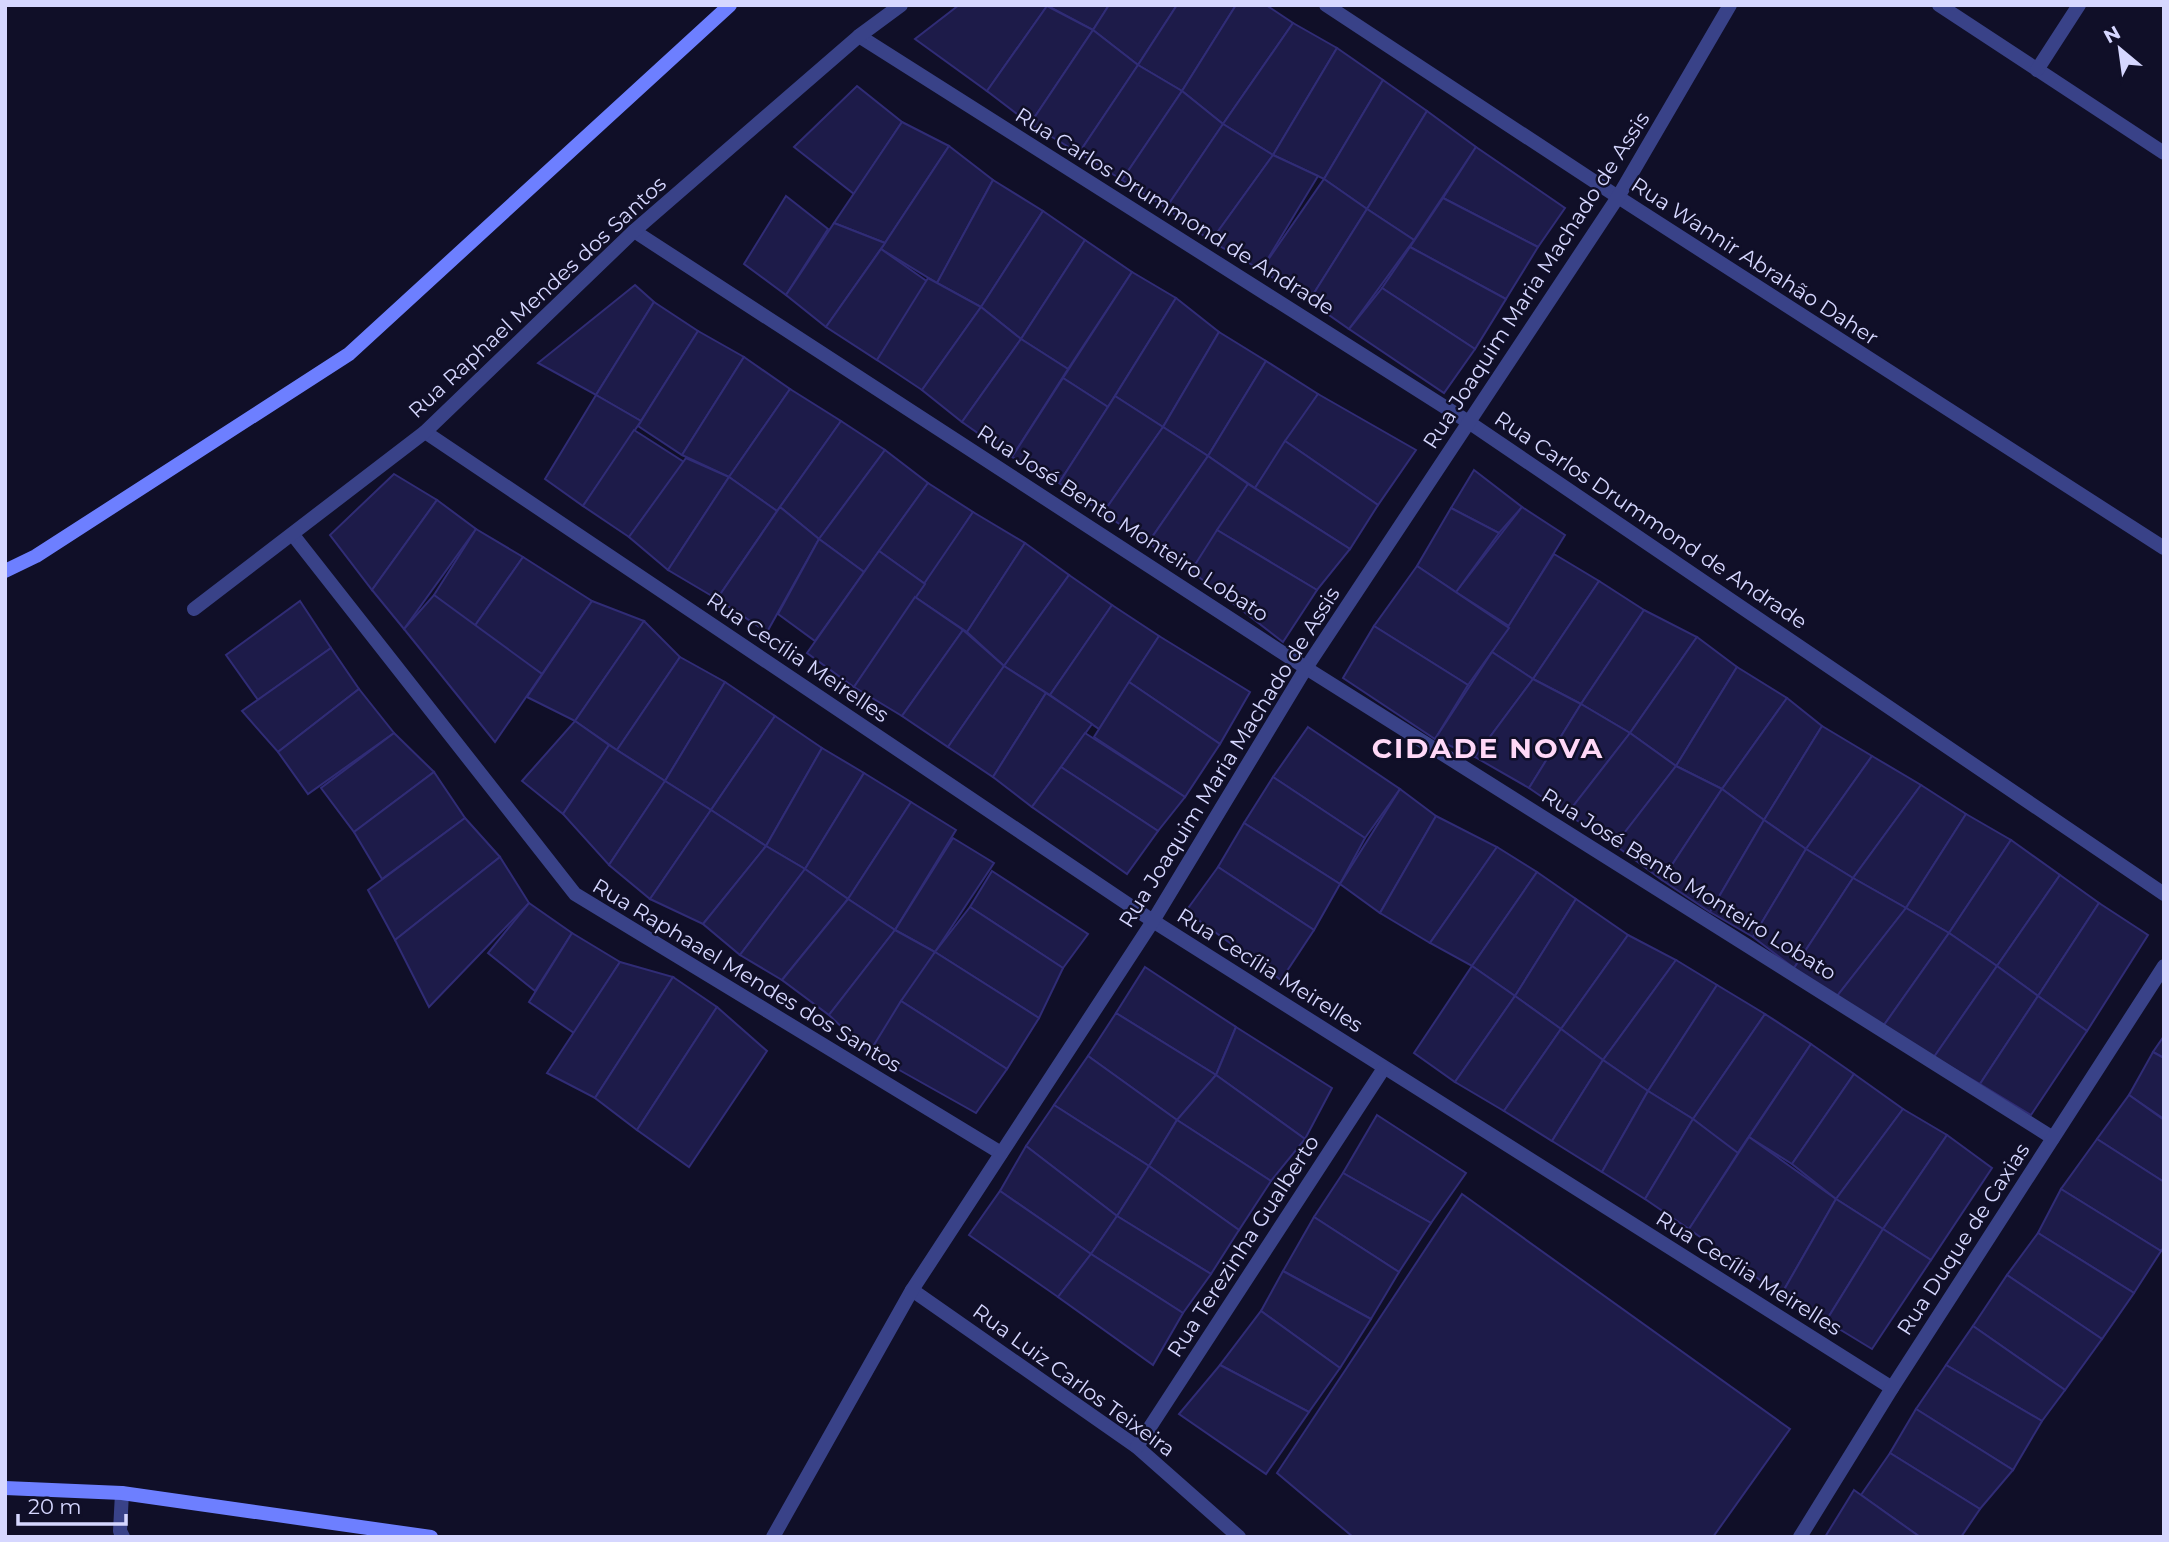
<svg xmlns="http://www.w3.org/2000/svg" width="2169" height="1542" font-family="Montserrat,sans-serif">
<style>
.building{fill:#1d1b49;stroke:#302c76;stroke-width:2}
.lines{fill:none;stroke-linecap:round;stroke-linejoin:round}
.street{stroke:#394288;stroke-width:14}
.secondary{stroke:#6d7fff;stroke-width:14}
.labels{text-anchor:middle;dominant-baseline:central;stroke-width:5;stroke-linejoin:round;paint-order:stroke}
.street-label{font-size:21px;fill:#d6d7ff;stroke:#100f28}
.district-label{font-size:28px;font-weight:bold;letter-spacing:2px;fill:#ffd8f7;stroke:#100f28}
</style>
<rect width="100%" height="100%" fill="#100f28"/>
<!-- building -->
<g class="building">
<path d="M959,5L1047,6L987,91L915,39Z"/>
<path d="M1046,5H1109L1093,30Z"/>
<path d="M1109,5H1177L1138,65L1093,30Z"/>
<path d="M1177,5H1236L1182,91L1138,65Z"/>
<path d="M1236,5H1266L1293,23L1223,124L1182,91Z"/>
<path d="M1047,6L1093,30L1030,124L987,91Z"/>
<path d="M1293,23L1337,48L1273,155L1223,124Z"/>
<path d="M1093,30L1138,65L1079,153L1030,124Z"/>
<path d="M1337,48L1383,80L1324,179L1273,155Z"/>
<path d="M1138,65L1182,91L1122,180L1079,153Z"/>
<path d="M1383,80L1427,111L1367,209L1324,179Z"/>
<path d="M857,86L902,122L854,194L794,147Z"/>
<path d="M1182,91L1223,124L1166,208L1122,180Z"/>
<path d="M1427,111L1476,147L1414,240L1367,209Z"/>
<path d="M902,122L949,146L885,243L834,223Z"/>
<path d="M1223,124L1273,155L1211,241L1166,208Z"/>
<path d="M949,146L993,180L937,283L881,249Z"/>
<path d="M1476,147L1565,208L1538,247L1443,198Z"/>
<path d="M1273,155L1318,176L1261,270L1211,241Z"/>
<path d="M1324,179L1367,209L1309,301L1261,270Z"/>
<path d="M993,180L1043,211L981,307L937,283Z"/>
<path d="M786,196L828,229L786,295L744,264Z"/>
<path d="M1443,198L1538,247L1506,299L1410,247Z"/>
<path d="M1367,209L1414,240L1349,329L1309,301Z"/>
<path d="M1043,211L1085,240L1021,339L981,307Z"/>
<path d="M834,223L885,243L826,327L786,295Z"/>
<path d="M1085,240L1132,272L1068,369L1021,339Z"/>
<path d="M1410,247L1506,299L1475,349L1382,288Z"/>
<path d="M881,249L928,282L877,360L826,327Z"/>
<path d="M1132,272L1176,298L1108,407L1063,378Z"/>
<path d="M928,278L981,307L922,390L877,360Z"/>
<path d="M635,285L654,302L596,395L538,363Z"/>
<path d="M1382,288L1475,349L1444,393L1349,329Z"/>
<path d="M1176,298L1219,332L1163,427L1115,396Z"/>
<path d="M654,302L698,331L641,421L596,395Z"/>
<path d="M981,307L1021,339L962,422L922,390Z"/>
<path d="M698,331L744,357L682,455L638,426Z"/>
<path d="M1219,332L1266,361L1208,456L1163,427Z"/>
<path d="M1021,339L1068,369L1012,457L962,422Z"/>
<path d="M744,357L790,389L729,477L682,455Z"/>
<path d="M1266,361L1318,394L1255,488L1208,456Z"/>
<path d="M1063,378L1108,407L1059,483L1012,457Z"/>
<path d="M790,389L841,421L777,511L729,477Z"/>
<path d="M1318,394L1416,450L1378,505L1285,441Z"/>
<path d="M596,395L641,421L583,506L545,479Z"/>
<path d="M1115,396L1163,427L1103,513L1059,483Z"/>
<path d="M841,421L885,450L819,539L780,507Z"/>
<path d="M1163,427L1208,456L1148,543L1103,513Z"/>
<path d="M634,430L684,462L629,537L583,506Z"/>
<path d="M1285,441L1378,505L1350,549L1255,488Z"/>
<path d="M885,450L928,483L864,572L819,539Z"/>
<path d="M1208,456L1248,484L1191,571L1148,543Z"/>
<path d="M686,458L729,477L668,570L629,537Z"/>
<path d="M1474,470L1522,507L1499,533L1451,508Z"/>
<path d="M394,474L437,500L372,590L330,535Z"/>
<path d="M729,477L777,511L717,599L668,570Z"/>
<path d="M928,483L973,512L925,584L879,551Z"/>
<path d="M1248,484L1350,549L1317,590L1217,530Z"/>
<path d="M437,500L476,529L404,629L372,590Z"/>
<path d="M780,507L819,539L767,632L717,599Z"/>
<path d="M1522,507L1565,535L1509,626L1456,592Z"/>
<path d="M1451,508L1499,533L1456,592L1417,566Z"/>
<path d="M973,512L1025,543L967,632L915,597Z"/>
<path d="M476,529L523,557L474,627L434,595Z"/>
<path d="M1217,530L1317,590L1283,642L1191,571Z"/>
<path d="M819,539L864,572L815,641L778,614Z"/>
<path d="M1025,543L1069,575L1004,666L967,632Z"/>
<path d="M879,551L925,584L854,687L807,653Z"/>
<path d="M1554,554L1599,581L1533,679L1492,652Z"/>
<path d="M523,557L592,601L542,674L474,627Z"/>
<path d="M1417,566L1509,628L1468,685L1374,626Z"/>
<path d="M1069,575L1112,605L1050,695L1004,666Z"/>
<path d="M1599,581L1644,610L1581,704L1533,679Z"/>
<path d="M434,595L542,674L495,742L404,629Z"/>
<path d="M915,597L963,630L902,716L854,687Z"/>
<path d="M300,601L331,648L258,700L226,655Z"/>
<path d="M592,601L644,621L575,721L527,697Z"/>
<path d="M1112,605L1159,636L1099,729L1050,695Z"/>
<path d="M1644,610L1697,637L1630,733L1581,704Z"/>
<path d="M644,621L680,657L617,750L575,721Z"/>
<path d="M1374,626L1468,685L1435,739L1343,678Z"/>
<path d="M963,630L1004,666L948,747L902,716Z"/>
<path d="M1159,636L1250,692L1220,744L1129,682Z"/>
<path d="M1697,637L1737,667L1676,766L1630,733Z"/>
<path d="M331,648L359,689L278,752L242,711Z"/>
<path d="M1492,652L1533,679L1475,757L1435,739Z"/>
<path d="M680,657L725,682L665,781L617,750Z"/>
<path d="M1004,666L1046,693L993,777L948,747Z"/>
<path d="M1737,667L1787,698L1722,789L1676,766Z"/>
<path d="M1533,679L1581,704L1529,788L1475,757Z"/>
<path d="M725,682L775,716L711,810L665,781Z"/>
<path d="M1129,682L1220,744L1185,797L1094,737Z"/>
<path d="M359,689L394,733L308,794L278,752Z"/>
<path d="M1046,693L1092,724L1032,807L993,777Z"/>
<path d="M1787,698L1822,726L1764,820L1722,789Z"/>
<path d="M1581,704L1630,733L1567,814L1529,788Z"/>
<path d="M775,716L822,748L766,846L711,810Z"/>
<path d="M575,721L609,745L563,814L522,781Z"/>
<path d="M1822,726L1872,756L1806,849L1764,820Z"/>
<path d="M1308,727L1400,789L1365,838L1273,777Z"/>
<path d="M394,733L434,772L354,832L321,788Z"/>
<path d="M1085,733L1185,797L1158,831L1061,767Z"/>
<path d="M1630,733L1676,766L1615,845L1567,814Z"/>
<path d="M609,745L665,781L609,865L563,814Z"/>
<path d="M822,748L864,773L805,869L766,846Z"/>
<path d="M1872,756L1921,785L1853,878L1806,849Z"/>
<path d="M1676,766L1722,789L1662,880L1615,845Z"/>
<path d="M1061,767L1158,831L1127,874L1032,807Z"/>
<path d="M434,772L465,818L382,879L354,832Z"/>
<path d="M864,773L911,802L848,899L805,869Z"/>
<path d="M1273,777L1365,838L1340,884L1244,823Z"/>
<path d="M665,781L711,810L650,899L609,865Z"/>
<path d="M1921,785L1966,814L1906,908L1853,878Z"/>
<path d="M1400,789L1436,816L1380,913L1340,884Z"/>
<path d="M1722,789L1764,820L1710,912L1662,880Z"/>
<path d="M911,802L956,830L895,930L848,899Z"/>
<path d="M711,810L766,846L703,924L650,899Z"/>
<path d="M1966,814L2011,840L1949,933L1906,908Z"/>
<path d="M1436,816L1497,847L1430,943L1380,913Z"/>
<path d="M465,818L500,857L395,940L368,890Z"/>
<path d="M1764,820L1806,849L1753,937L1710,912Z"/>
<path d="M1244,823L1340,884L1314,930L1218,867Z"/>
<path d="M953,838L994,863L935,952L895,930Z"/>
<path d="M2011,840L2060,875L1997,966L1949,933Z"/>
<path d="M766,846L805,869L740,955L703,924Z"/>
<path d="M1497,847L1537,872L1472,966L1430,943Z"/>
<path d="M1806,849L1853,878L1794,968L1753,937Z"/>
<path d="M500,857L529,903L429,1007L395,940Z"/>
<path d="M1218,867L1314,930L1281,980L1186,911Z"/>
<path d="M805,869L848,899L782,980L740,955Z"/>
<path d="M992,871L1088,934L1063,968L970,907Z"/>
<path d="M1537,872L1576,899L1515,996L1472,966Z"/>
<path d="M2060,875L2099,903L2038,996L1997,966Z"/>
<path d="M1853,878L1906,908L1834,1000L1794,968Z"/>
<path d="M848,899L895,930L829,1015L782,980Z"/>
<path d="M1576,899L1628,935L1561,1029L1515,996Z"/>
<path d="M529,903L572,933L535,991L488,953Z"/>
<path d="M2099,903L2148,935L2087,1031L2038,996Z"/>
<path d="M970,907L1063,968L1039,1018L935,952Z"/>
<path d="M1906,908L1949,933L1884,1025L1834,1000Z"/>
<path d="M895,930L935,952L869,1053L829,1015Z"/>
<path d="M572,933L620,962L574,1033L529,1002Z"/>
<path d="M1949,933L1997,966L1934,1057L1884,1025Z"/>
<path d="M1628,935L1676,960L1603,1060L1561,1029Z"/>
<path d="M935,952L1039,1018L1007,1069L901,1001Z"/>
<path d="M1676,960L1717,985L1648,1091L1603,1060Z"/>
<path d="M620,962L673,977L595,1098L547,1073Z"/>
<path d="M1472,966L1515,996L1455,1082L1414,1053Z"/>
<path d="M1997,966L2038,996L1980,1084L1934,1057Z"/>
<path d="M1145,967L1236,1027L1216,1075L1116,1013Z"/>
<path d="M673,977L717,1007L637,1130L595,1098Z"/>
<path d="M1717,985L1765,1014L1693,1119L1648,1091Z"/>
<path d="M1515,996L1561,1029L1504,1111L1455,1082Z"/>
<path d="M2038,996L2087,1031L2031,1115L1980,1084Z"/>
<path d="M901,1001L1007,1069L976,1113L869,1053Z"/>
<path d="M717,1007L767,1051L689,1167L637,1130Z"/>
<path d="M1116,1013L1216,1075L1177,1120L1088,1056Z"/>
<path d="M1765,1014L1811,1044L1737,1154L1693,1119Z"/>
<path d="M1236,1027L1332,1088L1305,1139L1216,1075Z"/>
<path d="M1561,1029L1603,1060L1552,1141L1504,1111Z"/>
<path d="M2164,1036V1058L2153,1052Z"/>
<path d="M1811,1044L1854,1074L1792,1164L1749,1137Z"/>
<path d="M2153,1052L2164,1058V1119L2129,1095Z"/>
<path d="M1088,1056L1177,1120L1149,1166L1054,1105Z"/>
<path d="M1603,1060L1648,1091L1602,1172L1552,1141Z"/>
<path d="M1854,1074L1903,1109L1836,1199L1792,1164Z"/>
<path d="M1216,1075L1305,1139L1271,1181L1177,1120Z"/>
<path d="M1648,1091L1693,1119L1645,1199L1602,1172Z"/>
<path d="M2129,1095L2164,1120V1182L2097,1139Z"/>
<path d="M1054,1105L1149,1166L1117,1216L1026,1146Z"/>
<path d="M1903,1109L1947,1135L1883,1229L1836,1199Z"/>
<path d="M1377,1115L1466,1173L1431,1223L1343,1173Z"/>
<path d="M1693,1119L1738,1153L1689,1229L1645,1199Z"/>
<path d="M1177,1120L1271,1181L1239,1230L1149,1166Z"/>
<path d="M1947,1135L1992,1168L1931,1260L1883,1229Z"/>
<path d="M1749,1137L1836,1199L1781,1295L1689,1229Z"/>
<path d="M2097,1139L2164,1182V1247L2161,1251L2061,1189Z"/>
<path d="M1026,1146L1117,1216L1091,1254L1000,1191Z"/>
<path d="M1149,1166L1239,1230L1211,1274L1117,1216Z"/>
<path d="M1343,1173L1431,1223L1399,1272L1314,1217Z"/>
<path d="M2061,1189L2161,1251L2134,1293L2038,1233Z"/>
<path d="M1000,1191L1091,1254L1058,1297L969,1235Z"/>
<path d="M1462,1194L1790,1429L1713,1537H1353L1277,1473Z"/>
<path d="M1836,1199L1883,1229L1826,1321L1781,1295Z"/>
<path d="M1117,1216L1211,1274L1183,1313L1091,1254Z"/>
<path d="M1314,1217L1399,1272L1371,1319L1283,1271Z"/>
<path d="M1883,1229L1931,1260L1872,1349L1826,1321Z"/>
<path d="M2038,1233L2134,1293L2102,1339L2007,1275Z"/>
<path d="M1091,1254L1183,1313L1153,1365L1058,1297Z"/>
<path d="M1283,1271L1371,1319L1340,1368L1261,1311Z"/>
<path d="M2007,1275L2102,1339L2065,1390L1973,1326Z"/>
<path d="M1261,1311L1340,1368L1309,1412L1220,1365Z"/>
<path d="M1973,1326L2065,1390L2042,1421L1946,1365Z"/>
<path d="M1220,1365L1309,1412L1266,1474L1179,1414Z"/>
<path d="M1946,1365L2042,1421L2013,1470L1916,1409Z"/>
<path d="M1916,1409L2013,1470L1980,1509L1890,1453Z"/>
<path d="M1890,1453L1980,1509L1961,1537H1920L1861,1495Z"/>
<path d="M1854,1490L1861,1495L1920,1537H1825Z"/>
</g>
<g class="lines">
<!-- street -->
<g class="street">
<path d="M1326,5L1618,197L2164,548"/>
<path d="M1939,5L2164,153"/>
<path d="M859,36L1470,423L2164,894"/>
<path d="M2037,70L2079,5"/>
<path d="M634,231L1306,668L2053,1138"/>
<path d="M425,432L1153,921L1892,1388"/>
<path d="M293,535L575,894L1001,1153"/>
<path d="M194,609L425,432L634,231L859,36L901,5"/>
<path d="M912,1290L1137,1447L1239,1537"/>
<path d="M1137,1447L1384,1068"/>
<path d="M122,1493L120,1531L123,1537"/>
<path d="M773,1537L912,1290L1153,921L1306,668L1618,197L1730,5"/>
<path d="M1800,1537L1892,1388L2164,966"/>
</g>
<!-- secondary -->
<g class="secondary">
<path d="M5,571L36,556L349,354L730,5"/>
<path d="M5,1488L122,1493L431,1537"/>
</g>
</g>
<g class="labels">
<!-- street labels -->
<g class="street-label">
<text transform="translate(1175 211) rotate(32)">Rua Carlos Drummond de Andrade</text>
<text transform="translate(1755 261) rotate(33)">Rua Wannir Abrahão Daher</text>
<text transform="translate(1536 280) rotate(-57)">Rua Joaquim Maria Machado de Assis</text>
<text transform="translate(537 297) rotate(-43)">Rua Raphael Mendes dos Santos</text>
<text transform="translate(1651 520) rotate(34)">Rua Carlos Drummond de Andrade</text>
<text transform="translate(1123 523) rotate(33)">Rua José Bento Monteiro Lobato</text>
<text transform="translate(798 657) rotate(34)">Rua Cecília Meirelles</text>
<text transform="translate(1229 757) rotate(-58)">Rua Joaquim Maria Machado de Assis</text>
<text transform="translate(1689 884) rotate(32)">Rua José Bento Monteiro Lobato</text>
<text transform="translate(1270 970) rotate(32)">Rua Cecília Meirelles</text>
<text transform="translate(747 975) rotate(31)">Rua Raphaael Mendes dos Santos</text>
<text transform="translate(1963 1239) rotate(-57)">Rua Duque de Caxias</text>
<text transform="translate(1243 1246) rotate(-57)">Rua Terezinha Gualberto</text>
<text transform="translate(1749 1273) rotate(32)">Rua Cecília Meirelles</text>
<text transform="translate(1074 1380) rotate(36)">Rua Luiz Carlos Teixeira</text>
</g>
<!-- district labels -->
<g class="district-label">
<text x="1488" y="748">CIDADE NOVA</text>
</g>
</g>
<!-- border -->
<rect width="2169" height="1542" fill="none" stroke="#d6d7ff" stroke-width="14"/>
<!-- north arrow -->
<g transform="translate(2120 49) rotate(331)" stroke="#100f28" stroke-width="5" paint-order="stroke">
<path d="M0-5L12 26L0 18L-12 26Z" fill="#d6d7ff"/>
<text y="-10" font-size="19" font-weight="bold" text-anchor="middle" fill="#d6d7ff">N</text>
</g>
<!-- scale -->
<path d="M18 1514v10h108v-10" fill="none" stroke="#d6d7ff" stroke-width="3.5"/>
<text x="28" y="1514" font-size="21" fill="#d6d7ff" stroke="#100f28" stroke-width="5" paint-order="stroke">20 m</text>
</svg>
